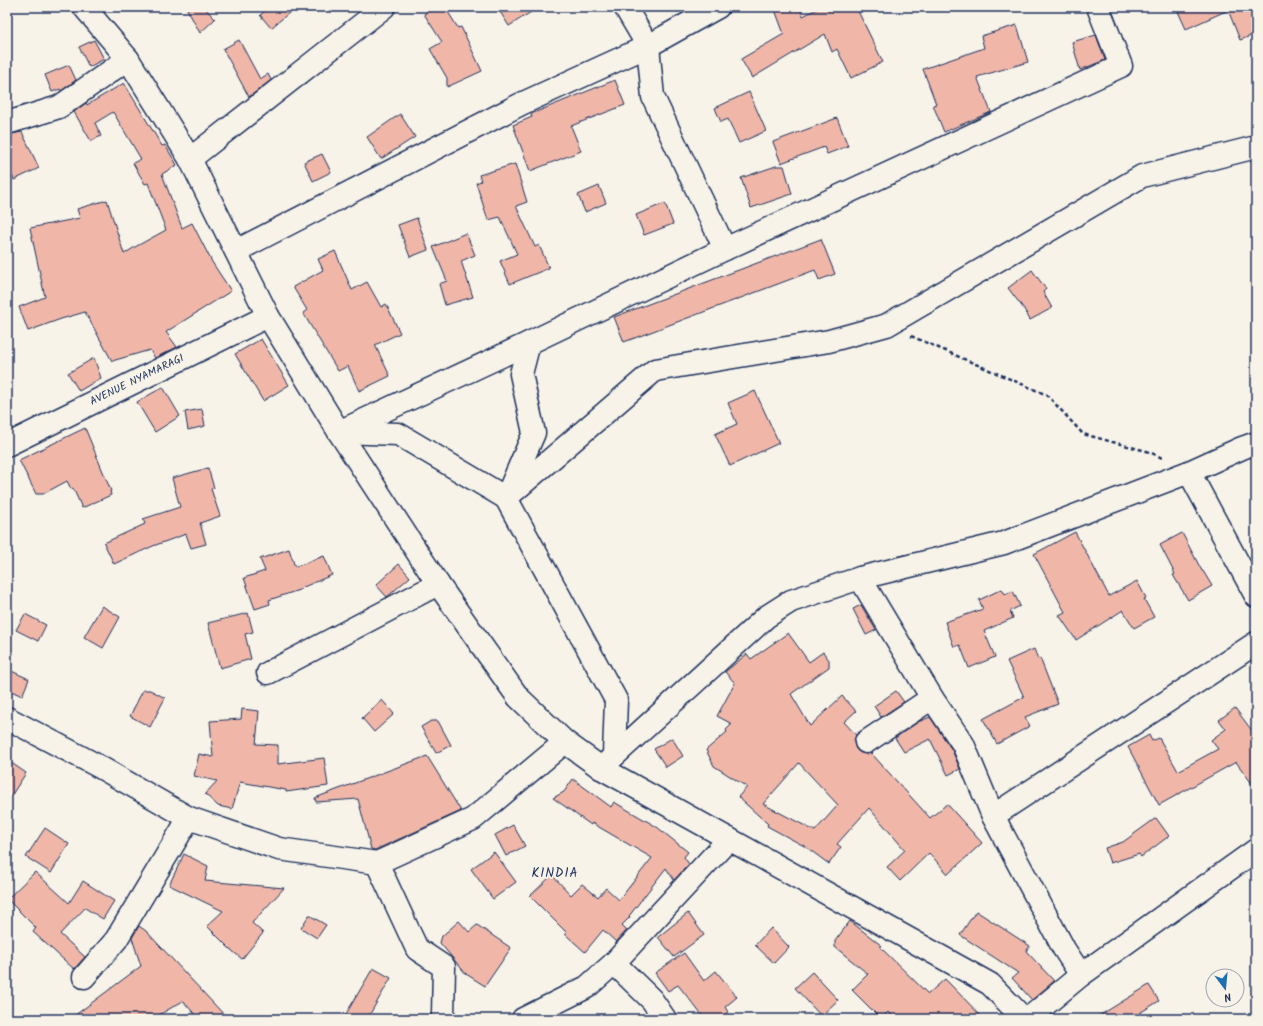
<svg xmlns="http://www.w3.org/2000/svg" width="1263" height="1026" font-family="Kalam,sans-serif">
<style>
.building{fill:#f0b7a9;stroke:#1b2f5e;fill-rule:evenodd}
.lines{fill:none;stroke-linecap:round;stroke-linejoin:round}
.minor-casing{stroke:#1b2f5e;stroke-width:25}
.path{stroke:#1b2f5e;stroke-width:2.5;stroke-dasharray:4 3;stroke-linecap:butt}
.minor{stroke:#f7f3e8;stroke-width:22}
.labels{text-anchor:middle;dominant-baseline:central;stroke-width:4;stroke-linejoin:round;paint-order:stroke}
.street-label{font-size:11px;fill:#1b2f5e;stroke:#f7f3e8}
.quarter-label{font-size:13px;letter-spacing:1px;fill:#1b2f5e;stroke:#f7f3e8}
</style>
<rect width="100%" height="100%" fill="#f7f3e8"/>
<filter id="ink" filterUnits="userSpaceOnUse"><feTurbulence type="fractalNoise" baseFrequency=".025" numOctaves="2"/><feDisplacementMap in="SourceGraphic" scale="8" xChannelSelector="R" yChannelSelector="G"/><feConvolveMatrix kernelMatrix="1 2 1 2 8 2 1 2 1" color-interpolation-filters="sRGB"/></filter>
<g filter="url(#ink)">
<!-- building -->
<g class="building">
<path d="M186,7H204L215,19L200,33Z"/>
<path d="M270,7H296L271,28L260,15Z"/>
<path d="M434,7H445L458,28L461,27L482,71L447,87V78L430,49L442,42L424,14Z"/>
<path d="M497,7H539L509,26Z"/>
<path d="M774,7H799L803,16L821,7H856L883,62L851,78L837,49L832,52L825,34L752,78L741,59L784,34Z"/>
<path d="M1176,7H1256V34L1240,40L1228,10L1186,29Z"/>
<path d="M1017,25L1028,62L977,77L991,112L944,132L933,105L936,104L923,69L984,48L981,36Z"/>
<path d="M1096,35L1105,60L1080,70L1072,42Z"/>
<path d="M94,40L104,59L89,67L79,47Z"/>
<path d="M239,40L260,79L268,74L271,80L249,97L223,49Z"/>
<path d="M69,65L76,80L61,91L60,89L52,92L45,75Z"/>
<path d="M615,80L625,105L571,126L581,151L530,171L513,125L532,117L531,114Z"/>
<path d="M124,83L162,146L165,145L177,165L162,174L182,228L192,223L212,262L231,291L166,332L177,347L155,358L150,350L112,361L85,312L61,319L28,331L19,307L45,297L30,228L80,218L77,209L107,200L124,254L135,247L166,230L148,183L145,184L133,163L141,159L113,112L95,123L101,136L91,141L74,112L86,103L87,105Z"/>
<path d="M749,92L766,131L739,143L728,119L721,122L715,108Z"/>
<path d="M400,114L415,137L381,159L367,137Z"/>
<path d="M837,118L848,146L827,154L824,147L781,163L773,142Z"/>
<path d="M22,132L39,168L14,180L7,164V135Z"/>
<path d="M322,154L331,172L313,181L304,162Z"/>
<path d="M515,164L527,202L516,206L535,247L539,245L549,268L510,284L500,261L517,254L500,217L488,220L476,183L481,181L479,175Z"/>
<path d="M776,166H784L792,194L751,208L741,178Z"/>
<path d="M599,186L606,203L585,212L578,195Z"/>
<path d="M665,203L673,224L644,235L636,215Z"/>
<path d="M417,218L428,250L410,257L398,225Z"/>
<path d="M466,233L475,255L461,261L473,297L445,305L439,284L447,281L433,247Z"/>
<path d="M821,239L835,274L819,280L815,270L624,342L614,317Z"/>
<path d="M335,251L352,290L367,282L381,307L386,304L400,333L375,345L390,376L359,391L348,366L338,371L303,313L307,310L293,287L323,270L318,259Z"/>
<path d="M1032,270L1046,289L1043,292L1052,308L1030,320L1024,309L1008,288Z"/>
<path d="M261,339L289,385L263,401L235,354Z"/>
<path d="M94,358L101,378L79,391L68,373Z"/>
<path d="M163,387L180,416L155,432L137,402Z"/>
<path d="M755,391L779,443L730,466L715,434L737,424L728,403Z"/>
<path d="M202,409L205,426L188,430L185,412Z"/>
<path d="M85,428L111,491H110L111,495L82,508L73,488L71,489L67,481L43,494H36L19,460Z"/>
<path d="M208,468L214,488L211,489L220,516L200,523L206,544L191,548L186,534L153,546L114,564L104,543L145,524L143,519L180,507L172,478Z"/>
<path d="M1075,532L1109,596L1137,581L1146,598L1144,599L1154,617L1134,628L1123,610L1076,640L1059,615L1065,612L1034,554Z"/>
<path d="M1182,533L1202,571H1203L1212,586L1188,600L1173,575L1175,574L1160,545Z"/>
<path d="M289,549L295,567L324,556L332,575L301,588L302,589L269,600L270,604L255,609L244,578L265,571L260,559Z"/>
<path d="M399,564L410,577L387,597L376,585Z"/>
<path d="M1002,589L1005,594L1013,591L1020,606L1010,611L1013,618L984,631L995,657L969,668L960,645L954,647L945,622L983,609L979,600Z"/>
<path d="M861,605L876,630L866,635L853,609Z"/>
<path d="M102,606L120,617L103,648L84,637Z"/>
<path d="M248,613L253,632L245,634L251,659L220,668L208,623Z"/>
<path d="M25,614L46,625L38,641L16,630Z"/>
<path d="M788,633L809,662L823,652L829,660V667L791,694L810,726L842,696L856,711L844,722L856,735L854,742L856,749L861,753L866,754L871,753L930,818L947,804L982,843L948,874L929,853L900,881L887,867L905,850L869,808L837,844L841,847L829,864L806,847L767,826L768,824L738,797L747,787L714,766L706,750L727,732L726,730L732,724L717,716L735,683L725,672L747,654L751,659ZM799,763L838,805L815,831L763,804Z"/>
<path d="M1034,649L1038,659L1040,658L1058,704L1025,717L1030,726L997,744L983,719L1024,697L1007,661Z"/>
<path d="M7,669L29,679L22,696L7,689Z"/>
<path d="M143,690H150L165,698L150,727L130,716Z"/>
<path d="M896,691L904,702L881,717L874,706Z"/>
<path d="M382,700L394,714L374,732L362,718Z"/>
<path d="M1235,708L1256,736V789L1236,762L1159,805L1128,747L1149,735L1152,741L1159,738L1178,771L1218,749L1211,740L1226,729L1219,720Z"/>
<path d="M242,709L259,711L256,744L278,745V764L324,758L328,786L286,792V790L240,782L232,809L218,806L205,794L217,781L194,776L199,754L213,757L210,721L241,719Z"/>
<path d="M930,717L952,750L960,769L948,775L930,739L904,752L895,738L918,722Z"/>
<path d="M431,721H438L451,745L436,753L421,727Z"/>
<path d="M672,738L683,756L666,767L654,749Z"/>
<path d="M427,756L461,811L375,850L371,849L358,799L316,802L315,798Z"/>
<path d="M7,760L26,773L7,802Z"/>
<path d="M573,779L611,807L614,802L657,827L688,852L684,857L689,864L674,880L666,868L629,916L630,917L622,925L627,930L616,942L603,930L585,952L565,934L567,933L530,896L552,875L571,895L582,884L598,897L606,888L619,900L652,858L592,823L591,825L553,798L564,792Z"/>
<path d="M1156,818L1169,836L1141,857L1139,854L1110,863L1105,848L1123,842Z"/>
<path d="M513,825L525,846L506,856L495,835Z"/>
<path d="M45,828L69,844L51,873L26,857Z"/>
<path d="M494,852L516,882L493,899L471,869Z"/>
<path d="M184,854L208,866L205,881L284,888L252,923L263,933L242,959L230,949L207,926L223,911L169,885Z"/>
<path d="M35,872L69,903L83,881L114,901L103,919L85,908L60,934L85,957L74,969L33,932L36,928L7,899Z"/>
<path d="M976,911L1030,946L1026,951L1054,981L1032,1000L1012,978L1018,973L960,935Z"/>
<path d="M688,913L704,935L674,957L658,937Z"/>
<path d="M309,915L326,925L317,938L301,928Z"/>
<path d="M459,921L469,932L477,925L511,948L485,986L466,974L440,943L442,936Z"/>
<path d="M850,921L882,946L880,947L928,994L945,979L984,1019H895L888,1012L881,1019L852,990L868,974L835,947V941Z"/>
<path d="M139,926L146,931L228,1019H199L183,1001L152,1019H70L141,966L132,938Z"/>
<path d="M771,928L789,947L774,963L755,945Z"/>
<path d="M684,953L704,981L716,971L737,997L725,1007L728,1012L719,1019H705L678,985L668,991L655,973Z"/>
<path d="M373,968L391,978L367,1019H343Z"/>
<path d="M812,972L838,1000L821,1016L795,988Z"/>
<path d="M1149,985L1159,1001L1130,1019H1094Z"/>
</g>
<g class="lines">
<!-- minor casing -->
<g class="minor-casing">
<g id="minor">
<path d="M84,7L128,59L190,159L268,316L339,432L438,584L518,697L565,742L601,768L990,984L1024,1019"/>
<path d="M625,7L648,46L653,97L725,249"/>
<path d="M7,123L59,107L128,59"/>
<path d="M190,159L384,7"/>
<path d="M236,251L521,104L648,46L718,7"/>
<path d="M529,343L521,374L534,433L506,498L616,700L614,755"/>
<path d="M343,430L529,343L725,249L1121,66L1098,7"/>
<path d="M339,432L398,434L506,498L655,370L829,341L887,325L1142,176L1256,147"/>
<path d="M7,445L268,316"/>
<path d="M1189,472L1256,596"/>
<path d="M860,578L932,698L963,744L993,816L1064,949L1081,975"/>
<path d="M268,673L438,584"/>
<path d="M7,718L98,766L189,818L279,849L377,863L473,819L565,742"/>
<path d="M866,742L932,698"/>
<path d="M601,768L766,617L791,601L860,578L1004,543L1189,472L1242,448L1256,443"/>
<path d="M993,816L1256,643"/>
<path d="M377,863L417,949L444,967L443,1015L444,1019"/>
<path d="M614,963L652,1000L665,1019"/>
<path d="M84,977L116,940L189,818"/>
<path d="M523,1019L587,987L614,963L729,839"/>
<path d="M1028,1019L1081,975L1256,850"/>
</g>
</g>
<!-- path -->
<path class="path" d="M911,336L1047,395L1083,434L1150,452L1164,459"/>
<!-- minor -->
<use href="#minor" class="minor"/>
</g>
</g>
<g class="labels">
<!-- street labels -->
<g class="street-label">
<text transform="translate(137 380) rotate(-26)">AVENUE NYAMARAGI</text>
</g>
<!-- quarter labels -->
<g class="quarter-label">
<text x="555" y="873">KINDIA</text>
</g>
</g>
<!-- margin -->
<rect width="1263" height="1026" fill="none" stroke="#f7f3e8" stroke-width="24"/>
<rect x="12" y="12" width="1239" height="1002" fill="none" stroke="#1b2f5e" stroke-width="1.5" filter="url(#ink)"/>
<!-- north arrow -->
<g transform="translate(1225 988) rotate(164)"><circle r="19" fill="#f7f3e8" stroke="#9fa5b1"/>
<path d="M0-3L7 15L0 10L-7 15Z" fill="#1f6fb2"/>
<text y="-6" font-size="11" font-weight="bold" text-anchor="middle" fill="#1b2f5e">N</text>
</g>
</svg>
